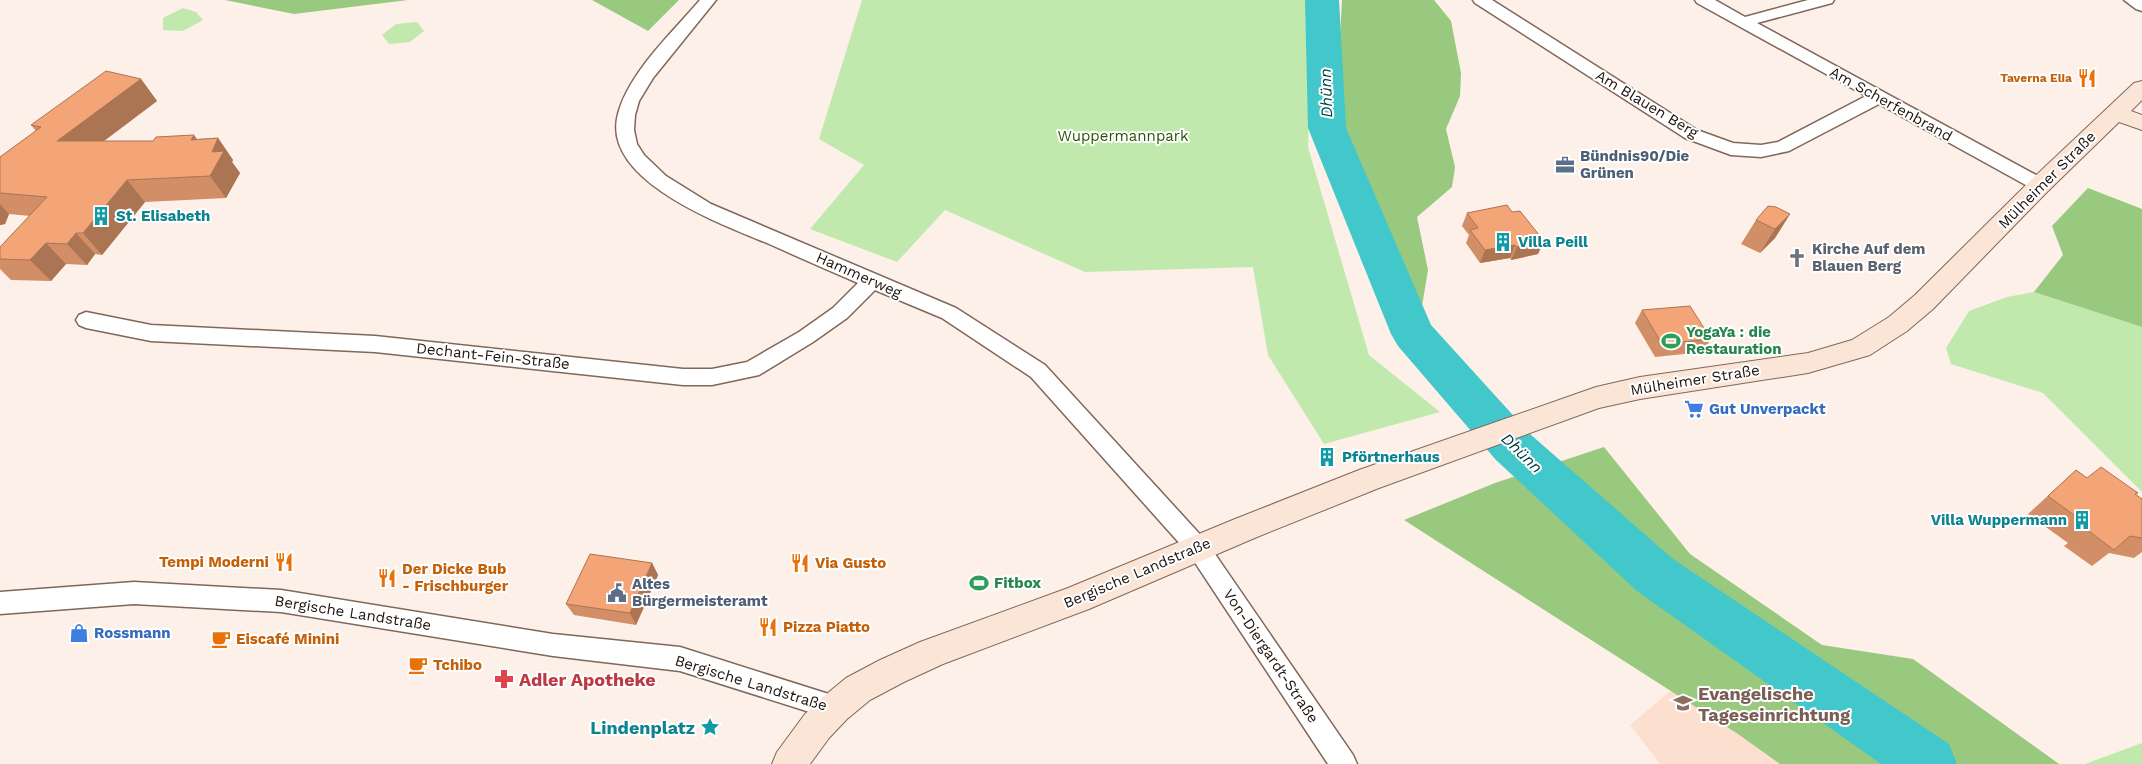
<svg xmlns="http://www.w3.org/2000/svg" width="2142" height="764" font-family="'Work Sans',sans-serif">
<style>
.built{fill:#fddfcf}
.green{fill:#c1e9ae}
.forest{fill:#98c97f}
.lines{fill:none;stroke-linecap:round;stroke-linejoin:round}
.river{fill:#42c7cb;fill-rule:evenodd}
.street-casing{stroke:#806759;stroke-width:3}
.secondary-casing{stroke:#806759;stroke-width:2}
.street{fill:#fff;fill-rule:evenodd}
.secondary{fill:#fae5d6;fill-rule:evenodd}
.wall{fill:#d28e66}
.shaded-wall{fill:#ab7453}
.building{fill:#f4a577;stroke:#ab7453}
.labels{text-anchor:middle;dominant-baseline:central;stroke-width:4;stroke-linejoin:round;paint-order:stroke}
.far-food-label{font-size:12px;font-weight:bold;fill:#c56008;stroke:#fff;text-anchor:end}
.street-label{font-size:15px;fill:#1d130d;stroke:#fff}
.park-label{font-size:15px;fill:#285405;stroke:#fff}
.service-label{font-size:15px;font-weight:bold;fill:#4e5e75;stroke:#fff;text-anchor:start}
.culture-label{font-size:15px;font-weight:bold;fill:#0d838f;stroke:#fff;text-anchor:start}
.worship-label{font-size:15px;font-weight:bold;fill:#5b616d;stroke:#fff;text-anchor:start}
.leisure-label{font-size:15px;font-weight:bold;fill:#27864d;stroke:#fff;text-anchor:start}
.shop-label{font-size:15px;font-weight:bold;fill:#366cbe;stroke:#fff;text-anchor:start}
.food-label{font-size:15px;font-weight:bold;fill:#c56008;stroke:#fff;text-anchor:start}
.water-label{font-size:16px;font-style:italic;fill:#034244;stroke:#fff}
.near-health-label{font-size:18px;font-weight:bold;fill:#be3a42;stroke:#fff;text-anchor:start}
.near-education-label{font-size:18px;font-weight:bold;fill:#785e54;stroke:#fff;text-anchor:start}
.near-culture-label{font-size:18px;font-weight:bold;fill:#0d838f;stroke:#fff;text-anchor:end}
</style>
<rect width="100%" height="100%" fill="#fcf0e9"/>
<!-- built -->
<path class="built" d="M1681,682L1795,764H1660L1630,725Z"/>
<!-- green -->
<g class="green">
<path d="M862,0H1311L1308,147L1369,355L1440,412L1324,444L1268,355L1253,267L1085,272L945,210L897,262L810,229L864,165L819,139Z"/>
<path d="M183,8L196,12L203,20L183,31L163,30V18Z"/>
<path d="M417,22L424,31L410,42L389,44L382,35L396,24Z"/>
<path d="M2034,292L2142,327V492L2043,393L1951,364L1946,348L1969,311L2007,297Z"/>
<path d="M2142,743V764H2085Z"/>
</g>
<!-- forest -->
<g class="forest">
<path d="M225,0H408L294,14Z"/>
<path d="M592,0H679L648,31Z"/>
<path d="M1342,0H1434L1451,21L1461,73L1460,96L1446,129L1455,167L1452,187L1417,217L1428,270L1420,318H1401L1391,282L1365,229L1340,157L1337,95Z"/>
<path d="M2088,188L2142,209V327L2034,292L2063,255L2052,226Z"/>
<path d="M1604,447L1690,554L1822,645L1913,659L2059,764H1780L1738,734L1404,520L1495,483Z"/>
</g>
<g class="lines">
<!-- river -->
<path class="river" d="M1305,0H1339L1346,128L1431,325L1530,434L1673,559L1949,744L1957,764H1881L1637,591L1496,460L1398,346L1391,334L1308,128Z"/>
<!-- street casing -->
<g class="street-casing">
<g id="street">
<path d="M700,0H716L653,78L639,101L635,115L634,130L637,144L644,155L666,176L711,204L956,308L1045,365L1206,541L1353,755L1357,764H1328L1190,555L1031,377L942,318L875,290L847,318L813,342L759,375L712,385H683L375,352L151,341L86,328L79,325L76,320L79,315L86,312L151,325L375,336L683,369H712L747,362L799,332L833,308L858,283C828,270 798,257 767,243C721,224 600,180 618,114C629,72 673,32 700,0Z"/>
<path d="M1473,0H1492L1697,130L1733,143L1761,145L1778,142L1866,96L1697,3L1695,0H1715L1745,17L1808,0H1834L1832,3L1757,23L2047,181L2049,185L2047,189L2040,191L2033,189L1879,104L1789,151L1761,157L1731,155L1685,138L1475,3Z"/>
<path d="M2124,0H2142V11L2136,9Z"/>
<path d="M134,582L281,590L553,634L680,647L835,696L844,699L848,708L844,717L835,720L680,671L553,656L281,612L134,604L0,614V592Z"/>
</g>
</g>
<!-- secondary casing -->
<g class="secondary-casing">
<path id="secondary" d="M2142,81V100L2131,111L2142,115V130L2119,122L2048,191L1933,309L1907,331L1870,355L1808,373L1640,399L1599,408L1379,488L1257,537L1089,609L943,664L904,682L870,700L847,719L829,738L810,764H772L777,752L805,714L823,697L846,678L880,660L920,642L1068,588L1235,519L1359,470L1596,387L1640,377L1808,353L1852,340L1889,317L1915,295L2032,179L2134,83Z"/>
</g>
<!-- street -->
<use href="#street" class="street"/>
<!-- secondary -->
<use href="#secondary" class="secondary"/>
</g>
<!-- wall -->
<g class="wall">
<path d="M141,79L157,101L104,141H153L218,138L233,160L232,162L240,173L226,198L145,202L102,255L95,254L87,265L66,264L51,281L11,280L0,269V247L30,216L9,214L5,224L0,225V157L36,131L31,125Z"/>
<path d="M1467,213L1544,241L1538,254L1511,260L1510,258L1480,263L1466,243L1469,235L1462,226Z"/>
<path d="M1790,214L1775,238L1760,253L1741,244L1756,220Z"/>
<path d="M1642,310L1711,339L1703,352L1655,357L1635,323Z"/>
<path d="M2076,470L2087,478L2135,494L2142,499V552L2134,558L2109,553L2092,566L2064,546L2068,543L2028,514Z"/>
<path d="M652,563L658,575L636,625L574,615L566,604Z"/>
</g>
<!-- shaded-wall -->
<g class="shaded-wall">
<path d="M141,79L157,101L76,162L57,141Z"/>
<path d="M194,135L209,156L191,140Z"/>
<path d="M218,138L233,160L232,162L240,173L226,198L210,176L212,152Z"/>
<path d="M127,180L145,202L102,255L83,233Z"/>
<path d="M0,204L9,214L5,224L0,225Z"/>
<path d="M1790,214L1775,238L1760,253L1775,229Z"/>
<path d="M76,233L95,254L87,265L67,244Z"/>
<path d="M1544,241L1538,254L1511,260L1517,247Z"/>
<path d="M46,243L66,264L51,281L30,260Z"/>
<path d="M1515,245L1510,258L1480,263L1485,250Z"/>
<path d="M652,563L658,575L636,625L630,613Z"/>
</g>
<!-- building -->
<g class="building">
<path d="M106,71L141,79L57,141H153L156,137L194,135L191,140L218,138L212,152L224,151L210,176L127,180L83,233H76L67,244L46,243L30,260L0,259V247L47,197L0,193V157L41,127L31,125Z"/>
<path d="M1507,205L1512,212L1520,211L1544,241L1517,247L1515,245L1485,250L1470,230L1478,228L1467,213Z"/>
<path d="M1768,206L1776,207L1790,214L1775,229L1756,220Z"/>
<path d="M1690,306L1711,339L1662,344L1642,310Z"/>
<path d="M2101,467L2138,493L2135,494L2142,499V538L2130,536L2114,550L2086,529L2089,526L2048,496L2076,470L2087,478Z"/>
<path d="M590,554L652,563L630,613L566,604Z"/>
</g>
<!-- icons -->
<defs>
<g id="restaurant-bare" transform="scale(1.5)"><path d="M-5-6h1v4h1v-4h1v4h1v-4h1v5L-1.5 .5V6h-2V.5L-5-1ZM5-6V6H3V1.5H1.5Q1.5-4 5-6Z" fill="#e8710a" stroke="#fff" stroke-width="2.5" paint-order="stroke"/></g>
<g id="office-bare" transform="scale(1.5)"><path d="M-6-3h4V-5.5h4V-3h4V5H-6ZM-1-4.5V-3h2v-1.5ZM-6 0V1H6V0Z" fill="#5c6f8a" stroke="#fff" stroke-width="2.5" paint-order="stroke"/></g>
<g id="building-bare" transform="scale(1.5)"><path d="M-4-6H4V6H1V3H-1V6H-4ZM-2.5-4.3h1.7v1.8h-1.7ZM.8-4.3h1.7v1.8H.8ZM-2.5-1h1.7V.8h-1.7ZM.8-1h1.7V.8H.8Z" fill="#0f9aa8" stroke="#fff" stroke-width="2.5" paint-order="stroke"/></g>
<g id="church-bare" transform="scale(1.5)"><path d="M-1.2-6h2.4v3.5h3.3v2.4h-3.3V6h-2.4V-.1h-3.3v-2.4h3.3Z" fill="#6b7280" stroke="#fff" stroke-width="2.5" paint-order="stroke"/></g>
<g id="stadium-bare" transform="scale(1.5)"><path d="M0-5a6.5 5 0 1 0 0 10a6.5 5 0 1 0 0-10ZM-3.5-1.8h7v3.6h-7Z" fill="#2e9e5b" stroke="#fff" stroke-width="2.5" paint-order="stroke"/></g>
<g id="supermarket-bare" transform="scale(1.5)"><path d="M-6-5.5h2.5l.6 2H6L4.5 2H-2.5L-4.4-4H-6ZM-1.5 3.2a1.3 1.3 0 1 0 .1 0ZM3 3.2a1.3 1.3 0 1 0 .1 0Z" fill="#3f7fe0" stroke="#fff" stroke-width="2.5" paint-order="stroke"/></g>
<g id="civic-bare" transform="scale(1.5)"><path d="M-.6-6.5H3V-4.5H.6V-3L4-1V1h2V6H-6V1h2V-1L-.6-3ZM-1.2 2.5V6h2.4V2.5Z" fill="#5c6f8a" stroke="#fff" stroke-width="2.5" paint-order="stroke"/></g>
<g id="shop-bare" transform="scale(1.5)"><path d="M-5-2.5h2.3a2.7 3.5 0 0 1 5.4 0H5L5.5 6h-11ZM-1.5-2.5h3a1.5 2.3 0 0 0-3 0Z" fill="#3f7fe0" stroke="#fff" stroke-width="2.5" paint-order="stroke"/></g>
<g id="cafe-bare" transform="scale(1.5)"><path d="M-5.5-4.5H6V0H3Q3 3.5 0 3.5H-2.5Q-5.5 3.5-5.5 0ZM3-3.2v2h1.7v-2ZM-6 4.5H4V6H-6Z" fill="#e8710a" stroke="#fff" stroke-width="2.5" paint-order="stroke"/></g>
<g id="pharmacy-bare" transform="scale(1.5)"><path d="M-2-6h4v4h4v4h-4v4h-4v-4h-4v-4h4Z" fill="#e0444e" stroke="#fff" stroke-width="2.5" paint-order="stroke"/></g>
<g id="school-bare" transform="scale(1.5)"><path d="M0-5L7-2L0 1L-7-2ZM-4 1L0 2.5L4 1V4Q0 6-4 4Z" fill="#8d6e63" stroke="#fff" stroke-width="2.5" paint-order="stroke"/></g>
<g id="sight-bare" transform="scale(1.5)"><path d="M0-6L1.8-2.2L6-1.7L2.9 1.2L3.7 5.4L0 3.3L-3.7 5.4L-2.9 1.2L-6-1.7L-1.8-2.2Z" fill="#0f9aa8" stroke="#fff" stroke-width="2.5" paint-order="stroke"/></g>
</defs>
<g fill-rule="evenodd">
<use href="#restaurant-bare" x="2087" y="78"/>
<use href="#office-bare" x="1565" y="165"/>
<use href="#building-bare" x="101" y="216"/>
<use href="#building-bare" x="1503" y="242"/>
<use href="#church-bare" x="1797" y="258"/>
<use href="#stadium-bare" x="1671" y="341"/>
<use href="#supermarket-bare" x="1694" y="409"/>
<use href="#building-bare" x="1327" y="457"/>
<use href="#building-bare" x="2082" y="520"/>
<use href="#restaurant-bare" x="284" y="562"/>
<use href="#restaurant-bare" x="800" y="563"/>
<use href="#restaurant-bare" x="387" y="578"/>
<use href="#stadium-bare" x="979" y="583"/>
<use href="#civic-bare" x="617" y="593"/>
<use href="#restaurant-bare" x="768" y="627"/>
<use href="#shop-bare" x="79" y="633"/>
<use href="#cafe-bare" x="221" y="639"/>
<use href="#cafe-bare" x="418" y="665"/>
<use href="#pharmacy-bare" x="504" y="679"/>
<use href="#school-bare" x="1683" y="703"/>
<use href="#sight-bare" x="710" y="727"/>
</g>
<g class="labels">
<!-- far-food labels -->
<g class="far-food-label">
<text x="2072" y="78">Taverna Elia</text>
</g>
<!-- street labels -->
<g class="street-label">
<text transform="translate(1647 104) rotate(31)">Am Blauen Berg</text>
<text transform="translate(1891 104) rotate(29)">Am Scherfenbrand</text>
<text transform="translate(2047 180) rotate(-45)">Mülheimer Straße</text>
<text transform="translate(859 275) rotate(24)">Hammerweg</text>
<text transform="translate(493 356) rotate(6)">Dechant-Fein-Straße</text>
<text transform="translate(1695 380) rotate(-9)">Mülheimer Straße</text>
<text transform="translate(1137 573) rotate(-23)">Bergische Landstraße</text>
<text transform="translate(353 613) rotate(9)">Bergische Landstraße</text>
<text transform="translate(1271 656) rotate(56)">Von-Diergardt-Straße</text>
<text transform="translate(751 683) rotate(17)">Bergische Landstraße</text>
</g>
<!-- park labels -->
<g class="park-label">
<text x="1123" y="136">Wuppermannpark</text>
</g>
<!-- service labels -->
<g class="service-label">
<text x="1580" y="156">Bündnis90/Die<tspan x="1580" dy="17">Grünen</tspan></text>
<text x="632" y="584">Altes<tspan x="632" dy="17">Bürgermeisteramt</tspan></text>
</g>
<!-- culture labels -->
<g class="culture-label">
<text x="116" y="216">St. Elisabeth</text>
<text x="1518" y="242">Villa Peill</text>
<text x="1342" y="457">Pförtnerhaus</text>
<text x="2067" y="520" text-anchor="end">Villa Wuppermann</text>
</g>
<!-- worship labels -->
<g class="worship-label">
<text x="1812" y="249">Kirche Auf dem<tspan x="1812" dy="17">Blauen Berg</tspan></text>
</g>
<!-- leisure labels -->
<g class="leisure-label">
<text x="1686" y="332">YogaYa : die<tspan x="1686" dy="17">Restauration</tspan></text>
<text x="994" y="583">Fitbox</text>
</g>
<!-- shop labels -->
<g class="shop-label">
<text x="1709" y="409">Gut Unverpackt</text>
<text x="94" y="633">Rossmann</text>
</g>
<!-- food labels -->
<g class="food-label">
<text x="269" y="562" text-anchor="end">Tempi Moderni</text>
<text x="815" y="563">Via Gusto</text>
<text x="402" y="569">Der Dicke Bub<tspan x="402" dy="17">- Frischburger</tspan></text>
<text x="783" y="627">Pizza Piatto</text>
<text x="236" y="639">Eiscafé Minini</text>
<text x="433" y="665">Tchibo</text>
</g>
<!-- water labels -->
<g class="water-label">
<text transform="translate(1326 93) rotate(-92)">Dhünn</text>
<text transform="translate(1522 453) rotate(44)">Dhünn</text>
</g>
<!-- near-health labels -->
<g class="near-health-label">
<text x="519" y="679">Adler Apotheke</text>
</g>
<!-- near-education labels -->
<g class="near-education-label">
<text x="1698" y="693">Evangelische<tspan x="1698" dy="21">Tageseinrichtung</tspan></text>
</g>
<!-- near-culture labels -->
<g class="near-culture-label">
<text x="695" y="727">Lindenplatz</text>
</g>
</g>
</svg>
